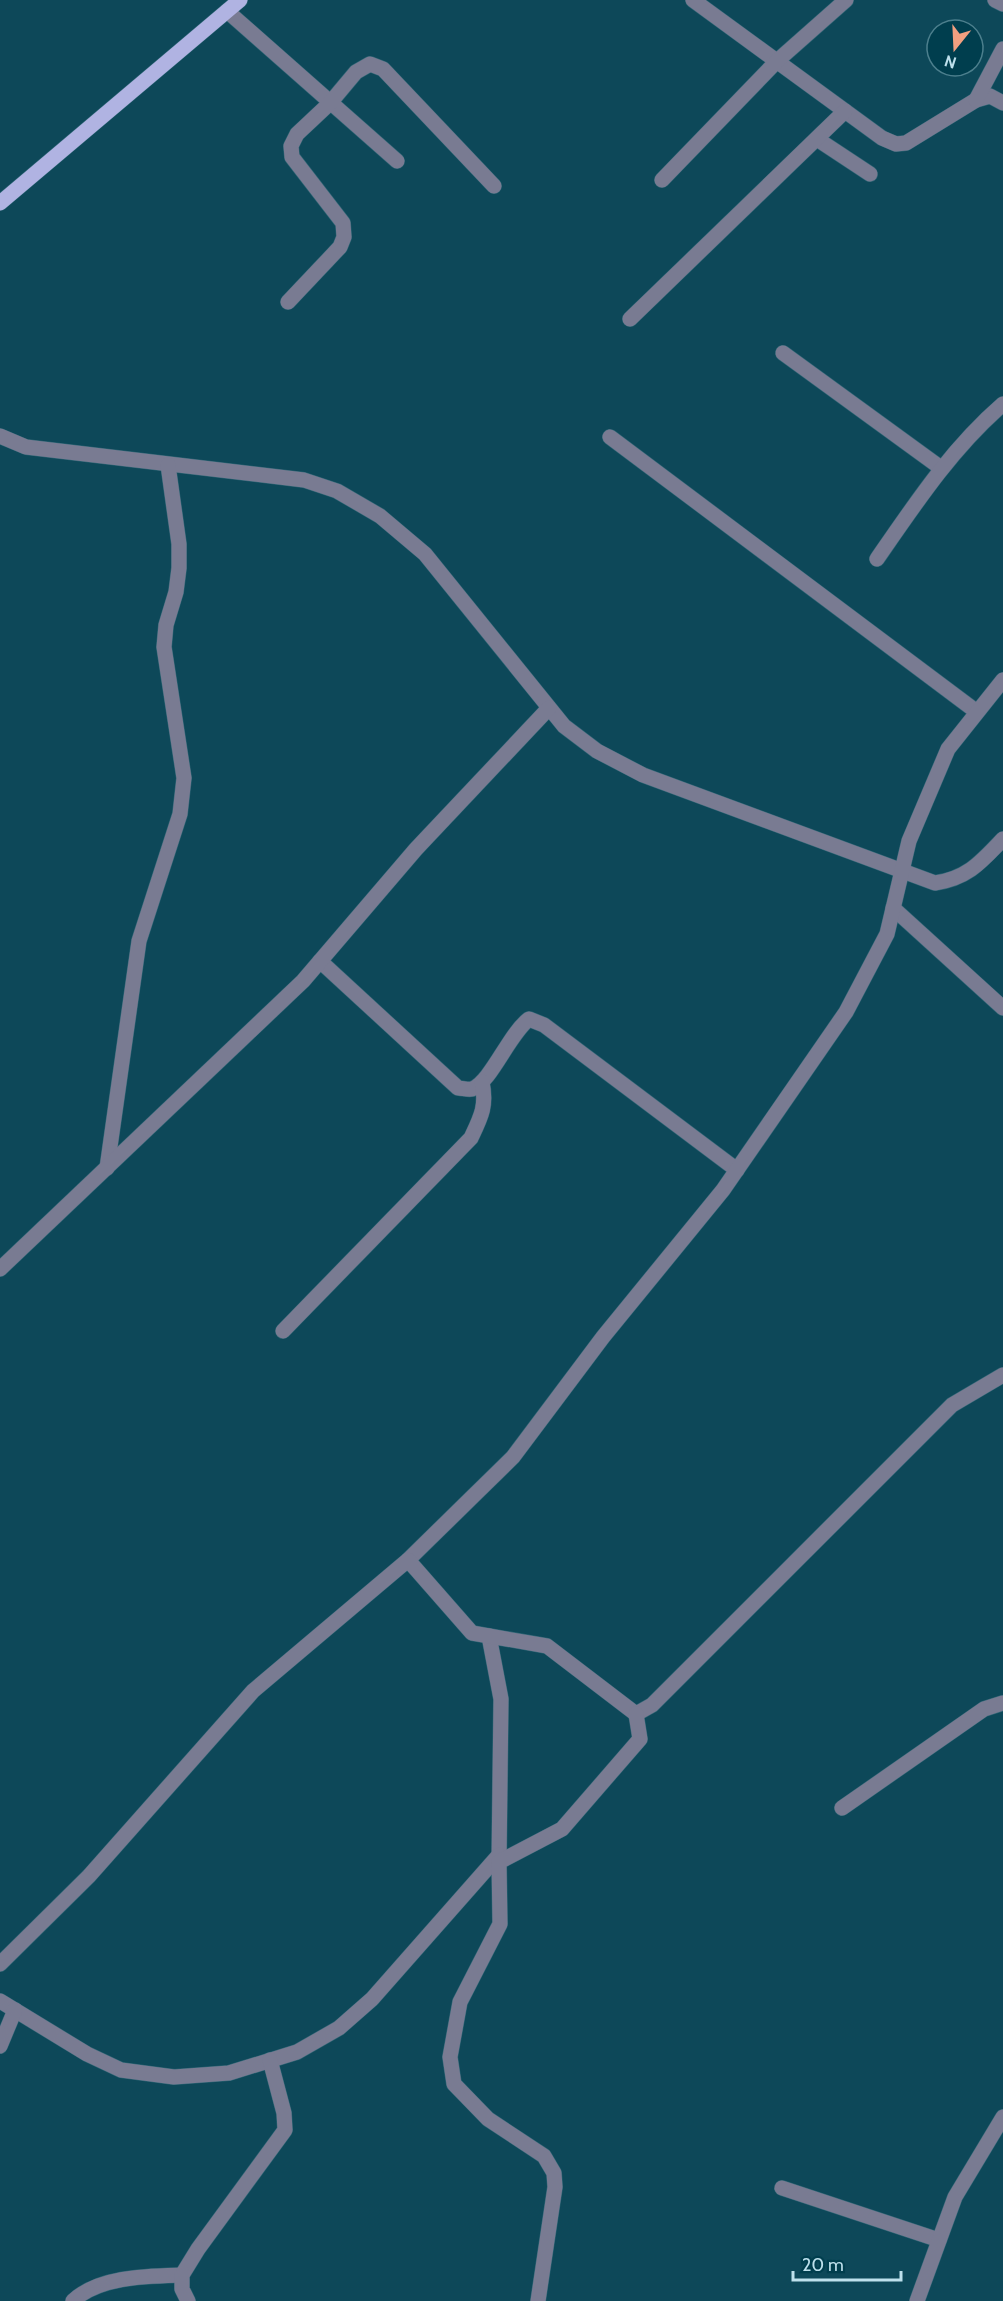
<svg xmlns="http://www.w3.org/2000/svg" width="1003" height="2301" font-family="Cabin,sans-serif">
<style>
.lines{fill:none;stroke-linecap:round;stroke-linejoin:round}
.minor-casing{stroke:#306676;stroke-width:16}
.major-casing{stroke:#306676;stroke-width:16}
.minor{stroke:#797b92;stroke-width:15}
.major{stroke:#b0b3e2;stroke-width:15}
</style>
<rect width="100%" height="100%" fill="#0d4859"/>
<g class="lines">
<!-- minor casing -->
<g class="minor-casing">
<g id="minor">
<path d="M693,0L882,138L896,144L906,143L976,100L990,96L1003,103"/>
<path d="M995,0L1003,4"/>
<path d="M227,11L397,161"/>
<path d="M976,100L1003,49"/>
<path d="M817,139L870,174"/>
<path d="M662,180L777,61L846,0"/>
<path d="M288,302L340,247L344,237L343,223L292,157L291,146L297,134L330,103L356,72L370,64L383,69L494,186"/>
<path d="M630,319L845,111"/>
<path d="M783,353L941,468"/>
<path d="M0,436L26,447L304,480L337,491L380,516L425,554L564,726L597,751L643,775L935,883C968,878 981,862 1003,839"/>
<path d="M610,437L977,712"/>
<path d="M877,559C915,504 952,448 1003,404"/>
<path d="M893,908L1003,1008"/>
<path d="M320,961L458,1088C462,1088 468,1090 472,1089C491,1082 509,1034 529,1019L544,1025L737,1170"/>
<path d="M107,1168L139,941L180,814L184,778L164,647L166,625L176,592L179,568V544L168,465"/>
<path d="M0,1269L303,981L416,849L549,708"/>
<path d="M283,1331L471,1138C481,1117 487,1106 482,1082"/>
<path d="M408,1560L513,1457L603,1337L723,1190L846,1012L887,934L909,841L948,749L1003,680"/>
<path d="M489,1636L501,1699L499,1862"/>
<path d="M842,1808L984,1709L1003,1703"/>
<path d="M0,1964L89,1876L253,1691L408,1560L472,1633L547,1646L636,1714L652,1705L952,1405L1003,1375"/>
<path d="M0,2001L87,2054L121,2070L174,2077L229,2073L297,2052L339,2028L372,1999L499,1855"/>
<path d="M0,2046L15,2010"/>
<path d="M782,2188L939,2240"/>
<path d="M73,2301C99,2276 148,2276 182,2275"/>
<path d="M188,2301L182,2289V2275L198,2249L285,2130L284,2113L270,2060"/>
<path d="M538,2301L555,2187L554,2173L544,2156L488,2119L454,2084L450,2057L460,2002L500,1924L499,1862L562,1829L640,1739L636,1714"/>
<path d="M917,2301L955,2197L1003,2117"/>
</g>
</g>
<!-- major casing -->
<g class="major-casing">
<path id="major" d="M0,203L240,0"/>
</g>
<!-- minor -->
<use href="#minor" class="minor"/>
<!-- major -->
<use href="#major" class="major"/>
</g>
<!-- north arrow -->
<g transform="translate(955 48) rotate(198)"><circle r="28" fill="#003e4e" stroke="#4c7f8d" stroke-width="1.5"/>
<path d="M0-4.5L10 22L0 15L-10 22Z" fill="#f2a080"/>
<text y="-9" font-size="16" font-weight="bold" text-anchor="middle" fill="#bde0ec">N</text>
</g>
<!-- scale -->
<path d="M793 2271v9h108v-9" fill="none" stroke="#bde0ec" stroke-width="3"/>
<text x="802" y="2271" font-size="18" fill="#bde0ec" stroke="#003e4e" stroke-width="4.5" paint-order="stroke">20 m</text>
</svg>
